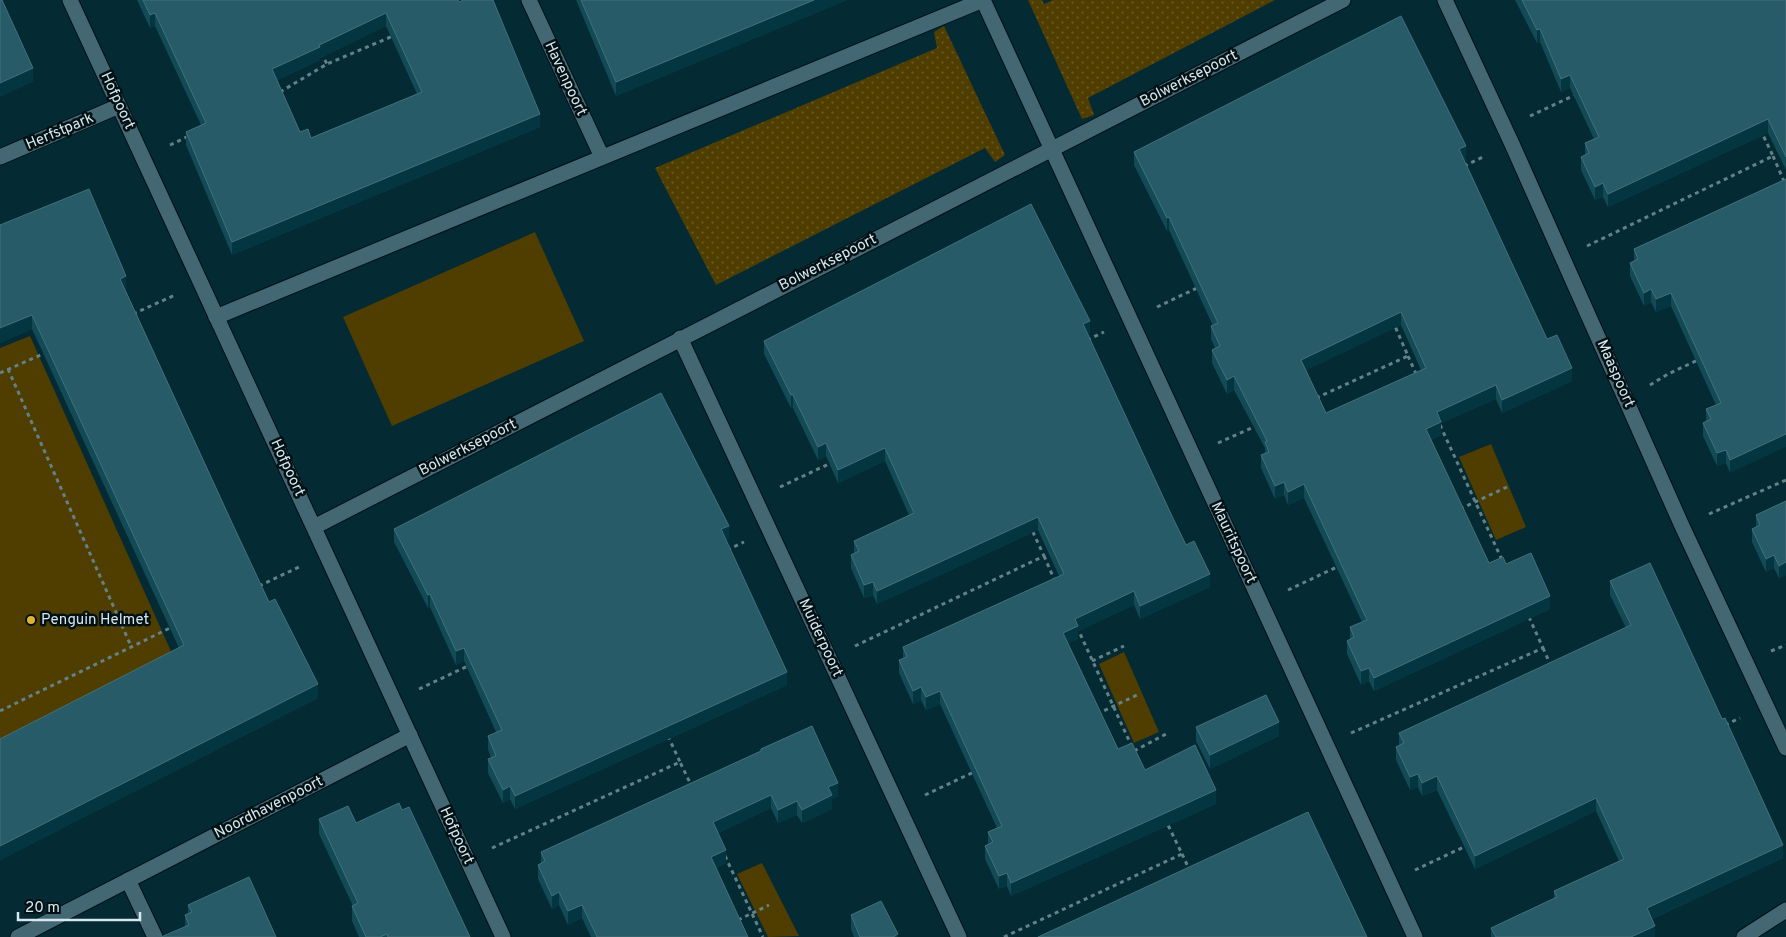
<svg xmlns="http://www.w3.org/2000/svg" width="1786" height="937" font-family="Overpass,sans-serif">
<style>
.grass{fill:url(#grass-dots)}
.park{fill:#503e01}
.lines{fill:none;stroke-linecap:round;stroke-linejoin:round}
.minor-casing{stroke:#001118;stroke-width:17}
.path{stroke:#638188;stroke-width:3;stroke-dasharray:4 4;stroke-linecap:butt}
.minor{stroke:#446873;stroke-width:15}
.wall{fill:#124a56;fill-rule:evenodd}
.shaded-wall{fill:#033641}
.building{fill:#275b67;stroke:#42717c;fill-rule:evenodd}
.poi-dot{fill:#dab333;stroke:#031014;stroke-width:2}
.labels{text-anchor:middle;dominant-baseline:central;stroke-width:5;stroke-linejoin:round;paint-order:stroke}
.street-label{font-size:15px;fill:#d5e8ee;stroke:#031014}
.poi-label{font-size:15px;fill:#d5e8ee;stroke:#031014;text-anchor:start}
</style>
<defs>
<pattern id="grass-dots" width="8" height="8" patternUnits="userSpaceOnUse" patternTransform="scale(1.25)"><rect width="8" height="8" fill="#503e01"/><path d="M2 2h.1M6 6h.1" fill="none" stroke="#685a26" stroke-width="1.8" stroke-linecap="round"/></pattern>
</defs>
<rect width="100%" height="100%" fill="#042a33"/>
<!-- grass -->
<g class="grass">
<path d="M1028,0H1042L1044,4L1053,0H1275L1088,98L1094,115L1082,119Z"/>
<path d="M944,26L1005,155L995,162L985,148L716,285L655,168L937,48L934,32Z"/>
</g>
<!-- park -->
<g class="park">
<path d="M535,232L584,341L392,426L343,317Z"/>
<path d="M30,336L174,658L0,746V348Z"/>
<path d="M1491,444L1526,527L1496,540L1459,457Z"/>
<path d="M1124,652L1159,732L1134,743L1099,664Z"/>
<path d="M762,863L799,936L768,937L737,874Z"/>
</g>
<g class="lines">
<!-- minor casing -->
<g class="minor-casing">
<g id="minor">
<path d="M70,0L503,937"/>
<path d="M529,0L602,157"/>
<path d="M983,0L1415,937"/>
<path d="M1445,0L1512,144L1682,526L1786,748"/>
<path d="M0,157L119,106"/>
<path d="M216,317L983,0"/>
<path d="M680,338L959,937"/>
<path d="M314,527L1343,0"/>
<path d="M128,880L155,937"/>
<path d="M18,937L410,735"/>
<path d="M1744,937L1786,910"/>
</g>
</g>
<!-- path -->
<g class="path">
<path d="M321,53L327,64"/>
<path d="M280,92L327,64L393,36"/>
<path d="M1530,116L1577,94"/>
<path d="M170,145L189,136"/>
<path d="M1773,156L1786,186"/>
<path d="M1464,166L1485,156"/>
<path d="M1587,246L1773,156L1762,133"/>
<path d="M1157,307L1199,287"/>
<path d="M133,314L175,295"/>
<path d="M1087,340L1104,332"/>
<path d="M1408,356L1417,376"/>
<path d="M8,369L131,646"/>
<path d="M0,373L45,353"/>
<path d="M1650,385L1668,374L1698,360"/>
<path d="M1316,398L1408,356L1394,324"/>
<path d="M1440,425L1502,560"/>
<path d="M1218,443L1256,426"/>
<path d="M780,487L833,462"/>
<path d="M1460,509L1507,487"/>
<path d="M1709,514L1786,480"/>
<path d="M727,550L744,542"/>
<path d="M1044,556L1055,581"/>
<path d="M259,586L301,566"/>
<path d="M1288,590L1339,566"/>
<path d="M1077,627L1132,747"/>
<path d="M855,646L1044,556L1032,530"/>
<path d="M1543,648L1551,666"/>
<path d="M1771,651L1786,645"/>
<path d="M1092,661L1124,646"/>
<path d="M419,689L470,665"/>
<path d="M0,711L172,627"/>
<path d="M1097,714L1139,694"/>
<path d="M1725,725L1740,718"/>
<path d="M1351,733L1543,648L1528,615"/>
<path d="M668,736L680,762"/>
<path d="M1134,751L1166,734"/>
<path d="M925,795L976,771"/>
<path d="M492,848L680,762L692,787"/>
<path d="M1182,854L1190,871"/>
<path d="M725,856L763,937"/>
<path d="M1415,870L1468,845"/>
<path d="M738,920L769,905"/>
<path d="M1004,937L1182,854L1167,823"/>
</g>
<!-- minor -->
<use href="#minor" class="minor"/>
</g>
<!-- wall -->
<g class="wall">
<path d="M137,0H458L540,127L232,255L186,145V132L201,125L155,26L150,28ZM386,26L417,94L311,138L300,132L277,80L320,60V58Z"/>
<path d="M576,0H847L616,96Z"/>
<path d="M1515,0H1786V170L1768,133L1608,207L1603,197L1595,200L1581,170V157L1585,155V143L1594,139L1570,88L1561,92L1540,42L1537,43Z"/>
<path d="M1134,152L1466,159L1464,160L1547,339L1572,381L1502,413L1496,399L1441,423V435L1431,440L1489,563L1506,564L1550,609L1374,691L1369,681L1361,685L1347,654V641L1350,639V627L1362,622L1304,498L1288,505L1284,495L1275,499L1261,468V455L1265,454V448L1234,390L1227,394L1212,363V350L1215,348L1211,339V326H1213L1169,230L1167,231L1134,165ZM1401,325L1421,370L1326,413L1306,370Z"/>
<path d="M1786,179L1730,473L1726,463L1717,466L1703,436V423L1706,421V409L1716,405L1671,306L1656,312L1651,302L1644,306L1630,276V263L1634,261V249Z"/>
<path d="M0,225L126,291L233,525L269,602L318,698L0,860V739L179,648L32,329L0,343Z"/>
<path d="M1090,334L1088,335L1171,514L1186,545L1210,587L1140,619L1134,605L1078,631V639L1068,643L1118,749L1145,770L1216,804L1011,896L1007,886L999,889L985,859V846L988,844V832L997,828L940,704L926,710L921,700L913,704L899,673V660L903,659V647L1059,576L1038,530L877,604L873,595L864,598L851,568V555L854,553V541L909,515L885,461L838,483L826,456L818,460L793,408H791L764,354V341Z"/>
<path d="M1786,501V575L1779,578L1774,568L1766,572L1752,542V529L1756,527V515Z"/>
<path d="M394,529L729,539L726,540L787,685L515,809L510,799L503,803L488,773V759L491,758L488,749V736L496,732L464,661L456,665L430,607L428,608L394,542Z"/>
<path d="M1610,581L1783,858L1652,919L1655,937H1491V928L1554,899V891L1619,861L1596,811L1475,869L1437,790L1422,796L1418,787L1410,790L1396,760V747L1399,745V733L1626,628L1610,595Z"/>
<path d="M1196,727L1279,736L1210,769L1196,741Z"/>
<path d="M761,749L838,796L832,799V809L802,823L797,815L778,823L771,808L718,833L726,863L716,868L748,937H591L582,918L568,925L559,905L552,909L538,879V865L541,864V852L761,751Z"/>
<path d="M402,810L470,937H359L352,921V906H353L319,834V819L356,823Z"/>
<path d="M188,905L276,937L185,927V915L188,913Z"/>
<path d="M851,915L898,937H854L851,929Z"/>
</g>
<!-- shaded-wall -->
<g class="shaded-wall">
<path d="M814,0H847L616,96V82Z"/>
<path d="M155,13V26L150,28V15Z"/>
<path d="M386,13V26L320,58V60L272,82V69Z"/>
<path d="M1540,29V42L1537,43V30Z"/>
<path d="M33,68V82L0,97V83Z"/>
<path d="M1570,75V88L1561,92V79Z"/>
<path d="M540,114V127L232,255V242Z"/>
<path d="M1768,119V133L1608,207V194Z"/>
<path d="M1466,146V159L1459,162V149Z"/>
<path d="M1603,183V197L1595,200V187Z"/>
<path d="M1169,217V230L1167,231V218Z"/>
<path d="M126,276V291L120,279Z"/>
<path d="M1651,289V302L1644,306V293Z"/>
<path d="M1671,293V306L1656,312V299Z"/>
<path d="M1401,312V325L1301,373V360Z"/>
<path d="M32,315V329L0,343V328Z"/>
<path d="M1090,321V334L1083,338V324Z"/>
<path d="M1572,368V381L1502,413V400Z"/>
<path d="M1234,376V390L1227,394V380Z"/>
<path d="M1496,385V399L1441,423V435L1426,442V429L1437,412Z"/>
<rect x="791" y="395" width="2" height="13"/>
<path d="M1786,434V447L1730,473V460Z"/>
<path d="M826,443V456L818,460V447Z"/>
<path d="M885,448V461L838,483V470Z"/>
<path d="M1726,450V463L1717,466V453Z"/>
<path d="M1284,482V495L1275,499V486Z"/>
<path d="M1304,484V498L1288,505V492Z"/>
<path d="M1038,517V530L877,604V591Z"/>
<path d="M729,526V539L721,542V529Z"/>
<path d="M1774,555V568L1766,572V559Z"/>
<path d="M1786,562V575L1779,578V566Z"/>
<path d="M1210,574V587L1140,619V606Z"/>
<path d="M873,582V595L864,598V585Z"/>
<path d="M1134,591V605L1078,631V639L1063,646V633L1075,619Z"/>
<path d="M430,594V607L428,608V595Z"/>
<path d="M1550,596V609L1374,691V678Z"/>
<path d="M464,648V661L456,665V651Z"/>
<path d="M1369,668V681L1361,685V671Z"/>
<path d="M787,672V685L515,809V796Z"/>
<path d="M318,684V698L0,860V846Z"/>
<path d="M921,687V700L913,704V691Z"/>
<path d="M940,691V704L926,710V697Z"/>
<path d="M1279,722V736L1210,769V755Z"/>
<path d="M1418,774V787L1410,790V777Z"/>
<path d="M1437,776V790L1422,796V783Z"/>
<path d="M838,783V796L832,799V809L802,823V810L828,787Z"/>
<path d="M510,786V799L503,803V790Z"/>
<path d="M1216,790V804L1011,896V883Z"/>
<path d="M771,795V808L713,835V822Z"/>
<path d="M1596,798V811L1475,869V856Z"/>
<path d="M797,801V815L778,823V810Z"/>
<path d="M1783,845V858L1647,921V908Z"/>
<path d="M726,850V863L711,870V857Z"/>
<path d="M1007,873V886L999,889V876Z"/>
<path d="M559,892V905L552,909V896Z"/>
<path d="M582,905V918L568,925V911Z"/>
<path d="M1655,926V937H1631Z"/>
</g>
<!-- building -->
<g class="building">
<path d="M0,0H2L33,68L0,83Z"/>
<path d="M143,0H458L459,2L463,0H493L540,114L232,242L186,132L206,123L155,13L150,15ZM386,13L422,92L311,138L308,129L300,132L272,69L320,47L319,45Z"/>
<path d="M581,0H814L616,82Z"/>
<path d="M1522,0H1786V157L1768,119L1608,194L1603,183L1595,187L1581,157L1589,153L1585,143L1599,137L1570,75L1561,79L1540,29L1537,30Z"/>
<path d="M1401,16L1466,146L1459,149L1547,339L1557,335L1572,368L1502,400L1496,385L1437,412L1441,422L1426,429L1489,563L1503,557L1506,564L1531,553L1550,596L1374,678L1369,668L1361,671L1347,641L1354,637L1350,627L1367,620L1304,484L1288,492L1284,482L1275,486L1261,455L1269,452L1265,442L1267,441L1234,376L1227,380L1212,350L1220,346L1211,326L1218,323L1169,217L1167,218L1134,152ZM1401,312L1426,368L1326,413L1301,360Z"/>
<path d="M1786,179V434L1730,460L1726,450L1717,453L1703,423L1711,419L1706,409L1721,403L1671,293L1656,299L1651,289L1644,293L1630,263L1638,259L1634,249Z"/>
<path d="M89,189L126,276L120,279L233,525L269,602L275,599L318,684L0,846V739L184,645L32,315L0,328V225Z"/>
<path d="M1031,204L1090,321L1083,324L1171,514L1186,545L1194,541L1210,574L1140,606L1134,591L1075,619L1078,626L1063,633L1118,749L1132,743L1145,770L1195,745L1216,790L1011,883L1007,873L999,876L985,846L993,842L988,832L1002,826L940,691L926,697L921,687L913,691L899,660L907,657L903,647L1064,574L1038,517L877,591L873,582L864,585L851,555L859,551L854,541L914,513L885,448L838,470L826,443L818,447L793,395H791L764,341Z"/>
<path d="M661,393L729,526L721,529L787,672L515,796L510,786L503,790L488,759L496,756L488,736L502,730L464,648L456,651L430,594L428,595L394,529Z"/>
<path d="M1786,501V562L1779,566L1774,555L1766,559L1752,529L1760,525L1756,515Z"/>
<path d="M1650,563L1722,719L1725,718L1783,845L1647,908L1655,926L1631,937H1496L1491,928L1557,897L1554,891L1624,859L1596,798L1475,856L1437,776L1422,783L1418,774L1410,777L1396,747L1404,743L1399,733L1631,625L1610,581Z"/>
<path d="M1266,695L1279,722L1210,755L1196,727Z"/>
<path d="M812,726L838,783L828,787L832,795L802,810L797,801L778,810L771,795L713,822L726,850L711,857L748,937H597L582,905L568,911L559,892L552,896L538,865L545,861L541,852L761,751V749Z"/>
<path d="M399,803L402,810L409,807L470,937H388L387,934L380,937H366L352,906L358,903L319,819L348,806L356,823Z"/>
<path d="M1308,812L1367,937H1038Z"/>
<path d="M249,877L276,937H161L189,925L185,915L192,912L188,905Z"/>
<path d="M881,901L898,934L893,937H860L851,915Z"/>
</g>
<!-- markers -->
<circle class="poi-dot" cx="31" cy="620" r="5"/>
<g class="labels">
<!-- street labels -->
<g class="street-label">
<text transform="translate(565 79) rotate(65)">Havenpoort</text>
<text transform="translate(1189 79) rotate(-27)">Bolwerksepoort</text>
<text transform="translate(117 101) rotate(65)">Hofpoort</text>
<text transform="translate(60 132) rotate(-23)">Herfstpark</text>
<text transform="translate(828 263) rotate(-27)">Bolwerksepoort</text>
<text transform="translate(1615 374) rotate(66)">Maaspoort</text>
<text transform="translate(468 448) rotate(-27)">Bolwerksepoort</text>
<text transform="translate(287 468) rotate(65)">Hofpoort</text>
<text transform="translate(1233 543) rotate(65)">Mauritspoort</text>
<text transform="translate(820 638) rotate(65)">Muiderpoort</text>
<text transform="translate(269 808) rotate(-27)">Noordhavenpoort</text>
<text transform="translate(456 836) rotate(65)">Hofpoort</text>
</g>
<!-- poi labels -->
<g class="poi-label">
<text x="41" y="620">Penguin Helmet</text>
</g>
</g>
<!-- scale -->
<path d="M18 912v8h122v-8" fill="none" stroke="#d5e8ee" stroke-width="2.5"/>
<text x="25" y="912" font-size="15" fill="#d5e8ee" stroke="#031014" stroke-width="4" paint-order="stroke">20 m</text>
</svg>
